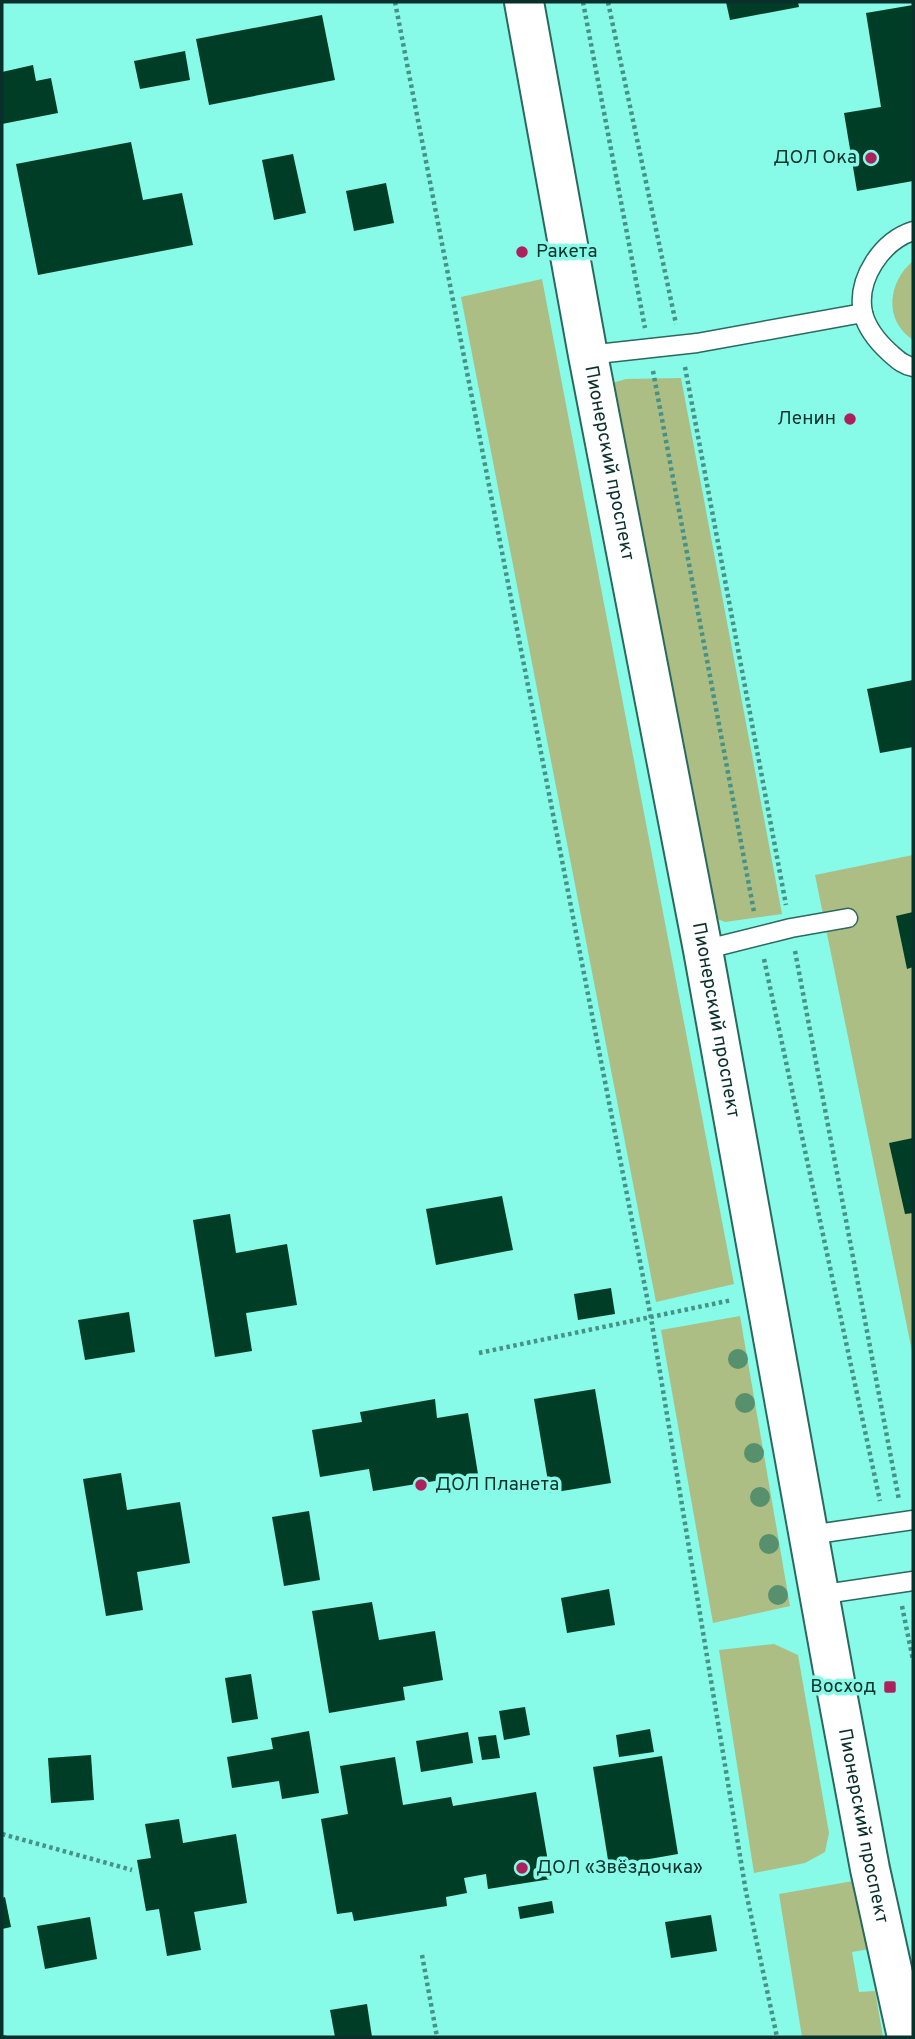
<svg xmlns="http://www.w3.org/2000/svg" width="915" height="2039" font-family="Overpass,sans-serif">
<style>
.green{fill:#acbe83}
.building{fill:#003d27}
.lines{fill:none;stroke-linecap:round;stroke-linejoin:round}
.lane-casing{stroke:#2b695f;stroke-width:21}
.secondary-casing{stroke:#2b695f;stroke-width:42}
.path{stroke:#479287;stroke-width:4.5;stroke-dasharray:3.5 3.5;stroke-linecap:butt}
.lane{stroke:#fff;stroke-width:18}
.secondary{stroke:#fff;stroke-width:38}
.tree{fill:#56906d}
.poi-dot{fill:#ae205b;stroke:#87fae8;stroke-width:2.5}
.labels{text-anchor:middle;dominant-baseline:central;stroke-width:7;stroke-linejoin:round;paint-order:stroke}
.poi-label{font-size:19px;fill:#0a302b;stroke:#87fae8;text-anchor:end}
.street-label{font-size:19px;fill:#0a302b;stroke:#87fae8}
</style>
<rect width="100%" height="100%" fill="#87fae8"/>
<!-- green -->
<g class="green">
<path d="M913,261V340C883,320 888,282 913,261Z"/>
<path d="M542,279L734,1284L656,1302L461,297Z"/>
<path d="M681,378L782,914L725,922L710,916L609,384L626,379Z"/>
<path d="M913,855V1356L815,875Z"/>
<path d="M740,1316L790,1606L713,1623L661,1330Z"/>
<path d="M774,1644L798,1655L829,1833L825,1852L805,1863L754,1873L719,1650Z"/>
<path d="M859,1880L870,1949L852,1952L859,1992L875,1991L883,2037H802L779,1894Z"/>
</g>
<!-- building -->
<g class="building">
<path d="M726,2H798L799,7L730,20Z"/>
<path d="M913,5V181L857,191L844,113L881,107L866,13Z"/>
<path d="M322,15L335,80L209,105L196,39Z"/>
<path d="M185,51L190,80L140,89L134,61Z"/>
<path d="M33,65L36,81L51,78L58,113L2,124V72Z"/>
<path d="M131,142L143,200L182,193L193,245L38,275L16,164Z"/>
<path d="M293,154L306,213L274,220L262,160Z"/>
<path d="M386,183L394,223L354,231L346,191Z"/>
<path d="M913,680V747L880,753L867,689Z"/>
<path d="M913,912V967L907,969L896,916Z"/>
<path d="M913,1138V1213L905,1214L889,1143Z"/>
<path d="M502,1196L513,1250L436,1265L426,1209Z"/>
<path d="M230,1214L236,1253L287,1244L297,1305L246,1313L252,1351L215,1357L193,1220Z"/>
<path d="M611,1288L615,1314L578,1320L574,1294Z"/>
<path d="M129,1312L135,1352L85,1360L78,1320Z"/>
<path d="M595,1389L611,1483L550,1493L534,1399Z"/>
<path d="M435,1399L437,1418L468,1413L478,1474L373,1491L369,1469L320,1477L312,1430L362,1422L360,1412Z"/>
<path d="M121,1473L127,1510L180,1502L190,1563L137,1572L143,1610L106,1616L83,1479Z"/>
<path d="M309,1511L320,1580L284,1586L272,1517Z"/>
<path d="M609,1589L615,1625L567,1633L561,1598Z"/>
<path d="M372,1602L379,1640L435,1631L443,1680L403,1687L405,1700L329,1713L312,1611Z"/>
<path d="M251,1674L258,1719L232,1723L225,1678Z"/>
<path d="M525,1707L530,1735L504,1740L499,1711Z"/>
<path d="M650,1729L654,1752L619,1757L616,1735Z"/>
<path d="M309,1731L319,1793L282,1799L279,1781L232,1788L227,1757L273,1749L271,1738Z"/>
<path d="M468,1732L473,1763L421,1772L416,1741Z"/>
<path d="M496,1735L500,1758L482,1760L478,1737Z"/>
<path d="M91,1755L94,1800L51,1803L48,1758Z"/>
<path d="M662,1756L678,1854L609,1866L593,1767Z"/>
<path d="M395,1757L403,1805L451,1797L453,1806L536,1792L551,1879L488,1889L486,1874L464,1878L467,1893L446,1897L447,1906L354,1921L352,1912L337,1914L321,1819L348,1814L340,1766Z"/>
<path d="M179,1819L183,1843L236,1834L247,1903L194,1912L201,1950L167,1956L159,1909L146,1911L137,1860L151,1858L145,1824Z"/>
<path d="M5,1897L11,1927L2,1929V1898Z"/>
<path d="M552,1901L554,1913L520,1919L518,1907Z"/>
<path d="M711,1915L717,1951L671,1958L665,1922Z"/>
<path d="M90,1917L97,1959L45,1969L37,1926Z"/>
<path d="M367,2004L372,2037H335L330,2010Z"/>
</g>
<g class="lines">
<!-- lane casing -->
<g class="lane-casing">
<g id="lane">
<path d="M913,231C882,241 856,279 863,313C867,329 879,343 890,353C898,360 903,365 913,367"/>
<path d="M588,355L697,343L863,313"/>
<path d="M703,950L791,928L848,918"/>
<path d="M809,1535L913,1520"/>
<path d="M818,1595L913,1581"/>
</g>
</g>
<!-- secondary casing -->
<g class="secondary-casing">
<g id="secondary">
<path id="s1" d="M524,2L588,355L703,950L838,1698L870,1869L907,2037"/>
</g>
</g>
<!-- path -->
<g class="path">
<path d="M395,2L651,1318L746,1892L777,2037"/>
<path d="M583,2L645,328"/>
<path d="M608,2L676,324"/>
<path d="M685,367L786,905"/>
<path d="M653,371L754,912"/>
<path d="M795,951L899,1500"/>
<path d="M764,959L880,1501"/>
<path d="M479,1353L732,1300"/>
<path d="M902,1606L913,1660"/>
<path d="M2,1834L132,1870"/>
<path d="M422,1955L437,2037"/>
<path d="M4,2035V2037"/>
</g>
<!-- lane -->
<use href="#lane" class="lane"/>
<!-- secondary -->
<use href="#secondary" class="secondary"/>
</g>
<!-- trees -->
<g class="tree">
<circle cx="738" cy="1359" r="10"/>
<circle cx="745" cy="1403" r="10"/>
<circle cx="754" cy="1453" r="10"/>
<circle cx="760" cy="1497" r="10"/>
<circle cx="769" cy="1544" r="10"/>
<circle cx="778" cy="1595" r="10"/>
</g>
<!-- markers -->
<g class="poi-dot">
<circle cx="871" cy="158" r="7"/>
<circle cx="522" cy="252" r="7"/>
<circle cx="850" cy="419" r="7"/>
<circle cx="421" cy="1485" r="7"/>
<rect x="883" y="1680" width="14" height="14" rx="3.5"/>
<circle cx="522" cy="1868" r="7"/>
</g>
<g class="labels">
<!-- poi labels -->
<g class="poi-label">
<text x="857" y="158">ДОЛ Ока</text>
<text x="536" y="252" text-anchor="start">Ракета</text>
<text x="836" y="419">Ленин</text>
<text x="435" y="1485" text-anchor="start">ДОЛ Планета</text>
<text x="876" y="1687">Восход</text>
<text x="536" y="1868" text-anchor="start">ДОЛ «Звёздочка»</text>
</g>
<!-- street labels -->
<g class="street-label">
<text stroke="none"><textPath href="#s1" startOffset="469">Пионерский проспект</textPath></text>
<text stroke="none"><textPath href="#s1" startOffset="1036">Пионерский проспект</textPath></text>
<text stroke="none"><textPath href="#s1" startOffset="1855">Пионерский проспект</textPath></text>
</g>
</g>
<!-- border -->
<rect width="915" height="2039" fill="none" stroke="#0a302b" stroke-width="7"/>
</svg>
